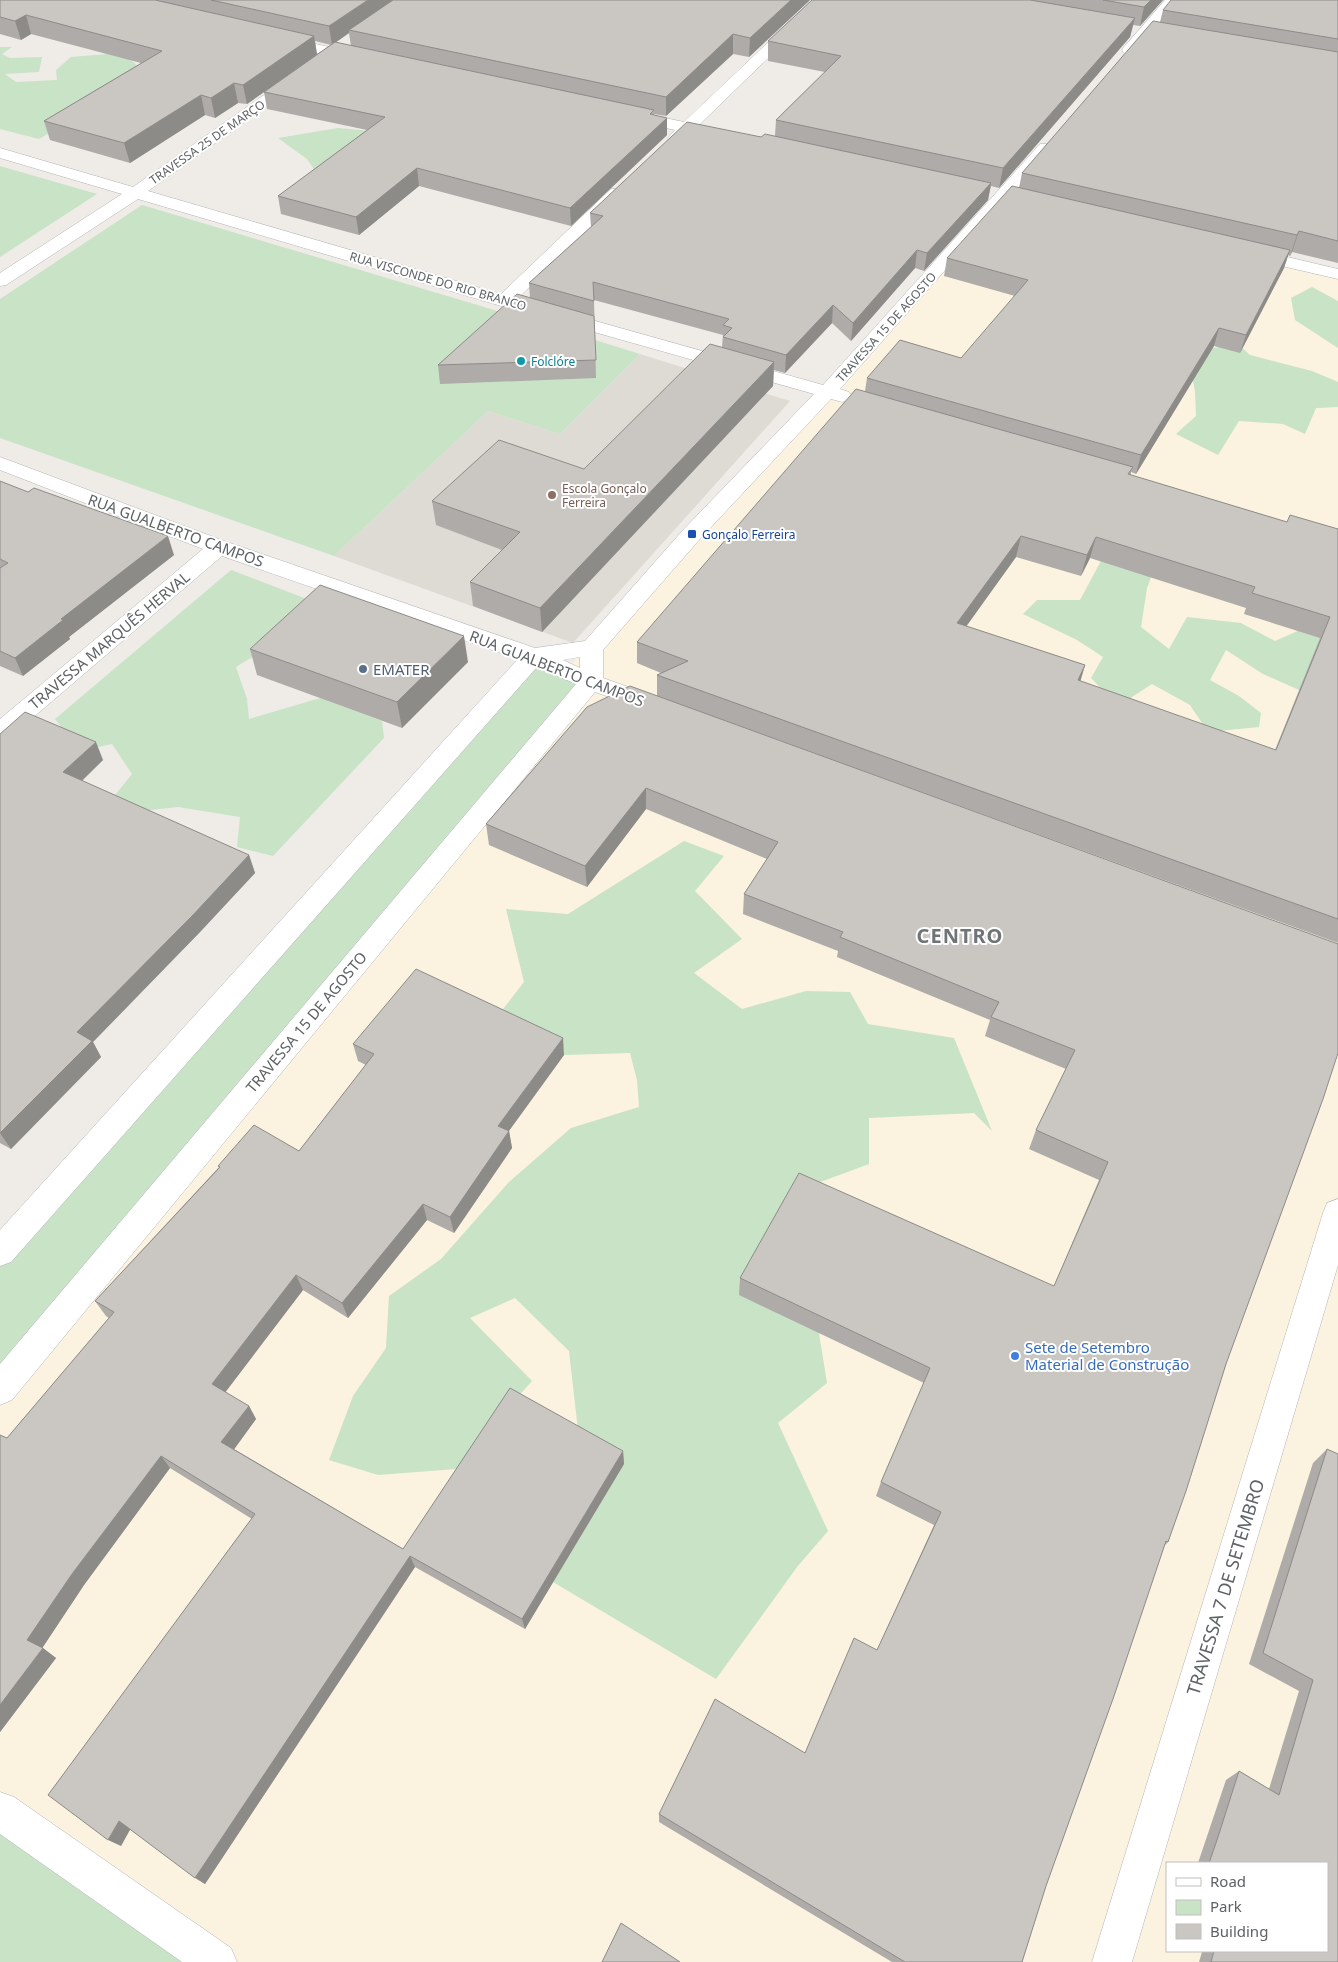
<svg xmlns="http://www.w3.org/2000/svg" width="1338" height="1962" font-family="'Noto Sans',sans-serif">
<style>
.commercial{fill:#fbf2df;fill-rule:evenodd}
.education{fill:#dedbd5}
.green{fill:#c8e3c6}
.lines{fill:none;stroke-linecap:round;stroke-linejoin:round}
.minor-casing{stroke:#b1b4b7;stroke-width:1}
.tertiary-casing{stroke:#b1b4b7;stroke-width:1}
.minor{fill:#fff;fill-rule:evenodd}
.tertiary{fill:#fff;fill-rule:evenodd}
.wall{fill:#aeaba8;fill-rule:evenodd}
.shaded-wall{fill:#8d8b88}
.building{fill:#cac7c3;stroke:#8d8b88;fill-rule:evenodd}
.culture-dot{fill:#0f9aa8;stroke:#fff;stroke-width:2}
.education-dot{fill:#8d6e63;stroke:#fff;stroke-width:2}
.transit-dot{fill:#1a4fb4;stroke:#fff;stroke-width:2}
.service-dot{fill:#5c6f8a;stroke:#fff;stroke-width:2}
.shop-dot{fill:#3f7fe0;stroke:#fff;stroke-width:2}
.labels{text-anchor:middle;dominant-baseline:central;stroke-width:4;stroke-linejoin:round;paint-order:stroke}
.far-street-label{font-size:12px;fill:#5e6265;stroke:#fff}
.far-culture-label{font-size:12px;fill:#0d838f;stroke:#fff;text-anchor:start}
.far-education-label{font-size:12px;fill:#785e54;stroke:#fff;text-anchor:start}
.far-transit-label{font-size:12px;fill:#164399;stroke:#fff;text-anchor:start}
.street-label{font-size:15px;fill:#5e6265;stroke:#fff}
.service-label{font-size:15px;fill:#4e5e75;stroke:#fff;text-anchor:start}
.shop-label{font-size:15px;fill:#366cbe;stroke:#fff;text-anchor:start}
.near-street-label{font-size:18px;fill:#5e6265;stroke:#fff}
.district-label{font-size:20px;font-weight:bold;letter-spacing:1px;fill:#6f7477;stroke:#fff}
</style>
<rect width="100%" height="100%" fill="#efece7"/>
<!-- commercial -->
<path class="commercial" d="M1004,196L1338,273V1962H0V1329L557,680ZM1167,1863H1327V1951H1167Z"/>
<!-- education -->
<path class="education" d="M640,354L790,401L573,643L334,556L488,411L560,434Z"/>
<!-- green -->
<g class="green">
<path d="M0,47H12L2,54L10,58L42,57L39,72L5,74L16,82L57,80L56,70L71,57L119,53L135,63L143,78L39,139L0,129Z"/>
<path d="M338,128L372,131L316,172L307,159L278,138Z"/>
<path d="M0,166L97,194L0,257Z"/>
<path d="M142,205L595,340L640,354L560,434L488,411L334,556L0,438V299Z"/>
<path d="M1312,287L1338,301V348L1295,320L1291,298Z"/>
<path d="M1238,344L1250,355L1312,371L1338,382V407L1316,408L1305,434L1283,424L1239,421L1218,455L1176,434L1196,416L1195,392L1191,370L1194,351Z"/>
<path d="M1170,527L1147,588L1141,627L1169,649L1187,617L1241,623L1275,641L1302,629L1335,631L1308,694L1263,674L1226,650L1210,680L1239,696L1261,713L1259,727L1208,732L1190,705L1152,684L1118,706L1091,678L1103,657L1077,640L1023,614L1037,600H1080L1109,546Z"/>
<path d="M231,570L312,601L270,646L236,667L247,699L249,719L320,698L382,721L384,738L273,856L237,847L240,817L178,807L115,814L103,810L132,774L112,744L80,751L55,719Z"/>
<path d="M534,656L591,682L0,1389V1252Z"/>
<path d="M684,841L724,856L695,891L742,939L694,973L742,1009L806,991L850,992L868,1024L954,1038L992,1131L974,1113L869,1118V1164L796,1191L827,1383L778,1423L828,1531L797,1567L716,1679L553,1582L623,1464L579,1439L569,1351L515,1298L470,1318L532,1381L513,1402L469,1468L378,1475L329,1460L353,1396L386,1348L389,1296L441,1259L509,1182L571,1128L639,1107L637,1080L630,1053L564,1055L493,1022L524,982L506,909L568,914Z"/>
<path d="M0,1811L217,1962H0Z"/>
</g>
<g class="lines">
<!-- minor casing -->
<g class="minor-casing">
<g id="minor">
<path d="M813,0H828L699,125L723,131L725,134L723,137L717,139L690,133C684,140 680,144 670,141L668,138L675,130L626,119L624,116L626,113L632,111L684,122Z"/>
<path d="M1165,0H1180L1134,53H1124L1122,50L1124,47Z"/>
<path d="M280,36L365,55L368,58L365,61L360,63L275,43L273,40L275,37Z"/>
<path d="M296,74L301,76L304,79L301,82L148,191L501,294L611,189H623L625,193L623,197L517,299L823,385L1040,144H1052L1054,147L840,389L849,392L852,396L849,400L842,402L831,399L700,539L603,650V678L662,699L666,705L662,711L654,713L595,692L12,1400L0,1405V1364L576,684L537,667L11,1262L0,1266V1230L518,659L222,556L9,738L0,740V719L203,549L0,470V457L227,542L535,648L585,641L684,529L814,394L498,305L138,199L6,285L0,286V273L122,194L0,158V148L133,187L291,76ZM580,657V668L563,660Z"/>
<path d="M1249,248L1338,269V279L1243,257L1240,253L1243,249Z"/>
</g>
</g>
<!-- tertiary casing -->
<g class="tertiary-casing">
<g id="tertiary">
<path d="M1338,1199V1265L1132,1962H1092L1323,1213L1327,1203Z"/>
<path d="M0,1792L14,1797L231,1948L237,1962H182L0,1834Z"/>
</g>
</g>
<!-- minor -->
<use href="#minor" class="minor"/>
<!-- tertiary -->
<use href="#tertiary" class="tertiary"/>
</g>
<!-- wall -->
<g class="wall">
<path d="M0,0H810L749,57L733,54L666,116L654,114V115L667,118V135L571,226L419,186L359,235L281,214L278,196L367,130L267,109L264,92L247,104L238,103L215,118L205,115L130,163L50,140L44,121L141,63L31,34L21,40L0,34ZM349,33L351,46L336,42L339,40ZM315,41L331,45L317,54Z"/>
<path d="M812,0H1163L1140,26L1133,25L1130,37L999,188L991,186L988,200L924,271L915,268L851,341L832,323L785,373L774,370L773,386L542,632L473,606L470,582L502,550L436,525L432,501L584,469L722,347L723,335L594,300L596,378L440,384L438,365L530,298L529,283L591,227L590,213L761,137L775,136L776,120L825,72L768,61V41Z"/>
<path d="M1338,0V263L1292,252L1290,256L1288,255L1284,268L1240,353L1214,346L1136,474L1131,472V475L1287,522L1338,529V943L657,696V675L661,673L637,663V642L865,391L867,378L961,358L1015,296L944,276L947,258L1019,188L1022,173L1160,22L1163,10ZM1016,557L1081,576L1090,558L1246,608L1244,614L1320,638L1275,750L1080,681L1085,665L966,626Z"/>
<path d="M0,481L174,555L69,637L70,639L23,676L0,666Z"/>
<path d="M250,649L468,662L402,728L257,675Z"/>
<path d="M587,707L1338,944L1226,1364L1168,1542L1164,1546L1046,1886L1022,1962H892L659,1822V1814L805,1753L877,1650L934,1525L876,1496L881,1482L924,1383L739,1295L740,1278L1054,1286L1099,1180L1029,1149L1036,1130L1066,1069L985,1036L990,1020L837,957L838,951L743,914L744,894L767,859L646,809L587,887L489,845L486,824Z"/>
<path d="M0,734L103,760L82,781L249,855L255,873L200,932L93,1042L101,1057L11,1149L0,1143Z"/>
<path d="M353,1044L564,1055L509,1131L512,1148L454,1233L427,1220L348,1318L303,1290L225,1392L249,1406L256,1419L234,1449L403,1549L623,1451L624,1464L525,1629L415,1567L205,1884L130,1829L121,1846L252,1519L170,1468L84,1585L42,1648L56,1658L0,1732L7,1438L109,1318L106,1316L95,1301L219,1167L218,1166L299,1151L366,1065L358,1061Z"/>
<path d="M1327,1449L1338,1962H1199L1202,1952L1199,1951H1327V1863H1198L1226,1780L1239,1771L1269,1789L1299,1691L1249,1664L1313,1463Z"/>
</g>
<!-- shaded-wall -->
<g class="shaded-wall">
<path d="M368,0H400L349,30V33L332,45L329,26Z"/>
<path d="M791,0H810L749,57L750,38Z"/>
<path d="M1151,0H1163L1140,26L1144,7Z"/>
<path d="M26,15L31,34L21,40L15,21Z"/>
<path d="M1135,18L1130,37L999,188L1003,168Z"/>
<path d="M733,34V54L666,116V97Z"/>
<path d="M314,36L317,55L247,104L243,85Z"/>
<path d="M234,83L238,103L215,118L211,98Z"/>
<path d="M201,95L205,115L130,163L124,143Z"/>
<path d="M667,118V135L571,226L570,208Z"/>
<path d="M417,168L419,186L359,235L356,217Z"/>
<path d="M991,183L988,200L924,271L927,253Z"/>
<path d="M1299,231L1292,252L1290,256L1297,235Z"/>
<path d="M917,250L915,268L851,341L853,323Z"/>
<path d="M1290,250L1284,268L1240,353L1246,335Z"/>
<path d="M833,305L832,323L785,373L786,355Z"/>
<path d="M1219,328L1214,346L1136,474L1141,455Z"/>
<path d="M774,362L773,386L542,632L540,608Z"/>
<path d="M168,536L174,555L69,637L70,639L23,676L15,658L61,619Z"/>
<path d="M1021,536L1016,557L953,645L957,623Z"/>
<path d="M1096,537L1090,558L1081,576L1087,555Z"/>
<path d="M464,636L468,662L402,728L397,702Z"/>
<path d="M1085,665L1079,686L1078,680Z"/>
<path d="M96,742L103,760L71,791L63,772Z"/>
<path d="M646,788V809L587,887L585,866Z"/>
<path d="M249,855L255,873L200,932L93,1042L101,1057L11,1149L0,1133L77,1032Z"/>
<path d="M563,1038L564,1055L500,1143L498,1126Z"/>
<path d="M509,1131L512,1148L454,1233L450,1217Z"/>
<path d="M423,1204L427,1220L348,1318L342,1303Z"/>
<path d="M296,1275L303,1290L221,1398L212,1384Z"/>
<path d="M249,1406L256,1419L230,1455L221,1442Z"/>
<path d="M623,1451L624,1464L525,1629L522,1619Z"/>
<path d="M161,1456L170,1468L84,1585L41,1650L27,1640L72,1574Z"/>
<path d="M410,1556L415,1567L205,1884L195,1878Z"/>
<path d="M43,1648L56,1658L0,1732V1705Z"/>
<path d="M119,1821L131,1828L121,1846L108,1840Z"/>
</g>
<!-- building -->
<g class="building">
<path d="M0,0H155L314,36L243,85L234,83L211,98L201,95L124,143L44,121L162,51L26,15L15,21L0,17Z"/>
<path d="M211,0H368L329,26Z"/>
<path d="M393,0H791L750,38L733,34L666,97L349,30Z"/>
<path d="M812,0H1030L1135,18L1003,168L776,120L841,56L768,41Z"/>
<path d="M1103,0H1151L1144,7Z"/>
<path d="M1171,0H1338V39L1163,10Z"/>
<path d="M1153,21L1338,52V241L1299,231L1297,235L1022,173Z"/>
<path d="M335,42L654,110L650,114L667,118L570,208L417,168L356,217L278,196L385,117L264,92Z"/>
<path d="M687,122L761,137L765,134L991,183L927,253L917,250L853,323L833,305L786,355L723,337L732,328L723,325L729,319L593,282L594,301L529,283L603,216L590,213Z"/>
<path d="M1012,186L1290,250L1246,335L1219,328L1141,455L867,378L900,340L961,358L1028,280L947,258Z"/>
<path d="M517,294L594,316L596,360L438,365Z"/>
<path d="M710,344L774,362L540,608L470,582L520,532L432,501L499,440L584,469Z"/>
<path d="M856,389L1133,467L1128,474L1287,522L1290,515L1338,529V919L657,675L688,661L637,642ZM1021,536L1087,555L1096,537L1255,587L1252,593L1330,617L1276,750L1078,680L1085,665L957,623Z"/>
<path d="M0,481L28,492L34,488L168,536L61,619L63,620L15,658L0,651V568L8,563L0,559Z"/>
<path d="M320,585L464,636L397,702L250,649Z"/>
<path d="M630,686L1338,944V1053L1323,1099L1226,1364L1186,1491L1168,1542L1166,1541L1114,1696L1046,1886L1022,1962H905L659,1814L715,1699L805,1753L854,1638L877,1650L941,1512L881,1482L930,1368L740,1278L799,1173L1054,1286L1108,1162L1036,1130L1075,1050L991,1017L999,1002L840,937L843,932L744,894L778,842L646,788L585,866L486,824L587,707Z"/>
<path d="M25,712L96,742L63,772L249,855L193,915L77,1032L92,1041L0,1133V734Z"/>
<path d="M416,969L563,1038L498,1126L509,1131L450,1217L423,1204L342,1303L296,1275L212,1384L249,1406L221,1442L403,1549L510,1388L623,1451L522,1619L410,1556L195,1878L119,1821L108,1840L48,1795L255,1514L161,1456L72,1574L27,1640L43,1648L0,1705V1435L7,1438L114,1312L95,1301L220,1167L218,1166L254,1125L299,1151L374,1054L353,1044Z"/>
<path d="M1327,1449L1338,1454V1962H1211L1214,1951H1327V1863H1209L1217,1840L1239,1771L1279,1795L1313,1680L1263,1653Z"/>
<path d="M621,1923L680,1962H602Z"/>
</g>
<!-- markers -->
<circle class="culture-dot" cx="521" cy="361" r="5"/>
<circle class="education-dot" cx="552" cy="495" r="5"/>
<rect class="transit-dot" x="687" y="529" width="10" height="10" rx="2.5"/>
<circle class="service-dot" cx="363" cy="669" r="5"/>
<circle class="shop-dot" cx="1015" cy="1356" r="5"/>
<g class="labels">
<!-- far-street labels -->
<g class="far-street-label">
<text transform="translate(207 142) rotate(-35)">TRAVESSA 25 DE MARÇO</text>
<text transform="translate(438 281) rotate(16)">RUA VISCONDE DO RIO BRANCO</text>
<text transform="translate(886 327) rotate(-48)">TRAVESSA 15 DE AGOSTO</text>
</g>
<!-- far-culture labels -->
<g class="far-culture-label">
<text x="531" y="361">Folclóre</text>
</g>
<!-- far-education labels -->
<g class="far-education-label">
<text x="562" y="488">Escola Gonçalo<tspan x="562" dy="14">Ferreira</tspan></text>
</g>
<!-- far-transit labels -->
<g class="far-transit-label">
<text x="702" y="534">Gonçalo Ferreira</text>
</g>
<!-- street labels -->
<g class="street-label">
<text transform="translate(176 530) rotate(20)">RUA GUALBERTO CAMPOS</text>
<text transform="translate(109 640) rotate(-40)">TRAVESSA MARQUÊS HERVAL</text>
<text transform="translate(557 668) rotate(21)">RUA GUALBERTO CAMPOS</text>
<text transform="translate(306 1022) rotate(-50)">TRAVESSA 15 DE AGOSTO</text>
</g>
<!-- service labels -->
<g class="service-label">
<text x="373" y="669">EMATER</text>
</g>
<!-- shop labels -->
<g class="shop-label">
<text x="1025" y="1347">Sete de Setembro<tspan x="1025" dy="17">Material de Construção</tspan></text>
</g>
<!-- near-street labels -->
<g class="near-street-label">
<text transform="translate(1225 1587) rotate(-73)">TRAVESSA 7 DE SETEMBRO</text>
</g>
<!-- district labels -->
<g class="district-label">
<text x="960" y="935">CENTRO</text>
</g>
</g>
<!-- legend -->
<rect x="1166" y="1862" width="162" height="90" fill="#ffffff" stroke="#bfc0c1"/>
<rect x="1176" y="1878" width="25" height="8" fill="#ffffff" stroke="#bfc0c1"/>
<text x="1210" y="1887" font-size="15" fill="#5e6265">Road</text>
<rect x="1176" y="1900" width="25" height="15" fill="#c8e3c6" stroke="#bfc0c1"/>
<text x="1210" y="1912" font-size="15" fill="#5e6265">Park</text>
<rect x="1176" y="1924" width="25" height="15" fill="#cac7c3" stroke="#bfc0c1"/>
<text x="1210" y="1937" font-size="15" fill="#5e6265">Building</text>
</svg>
